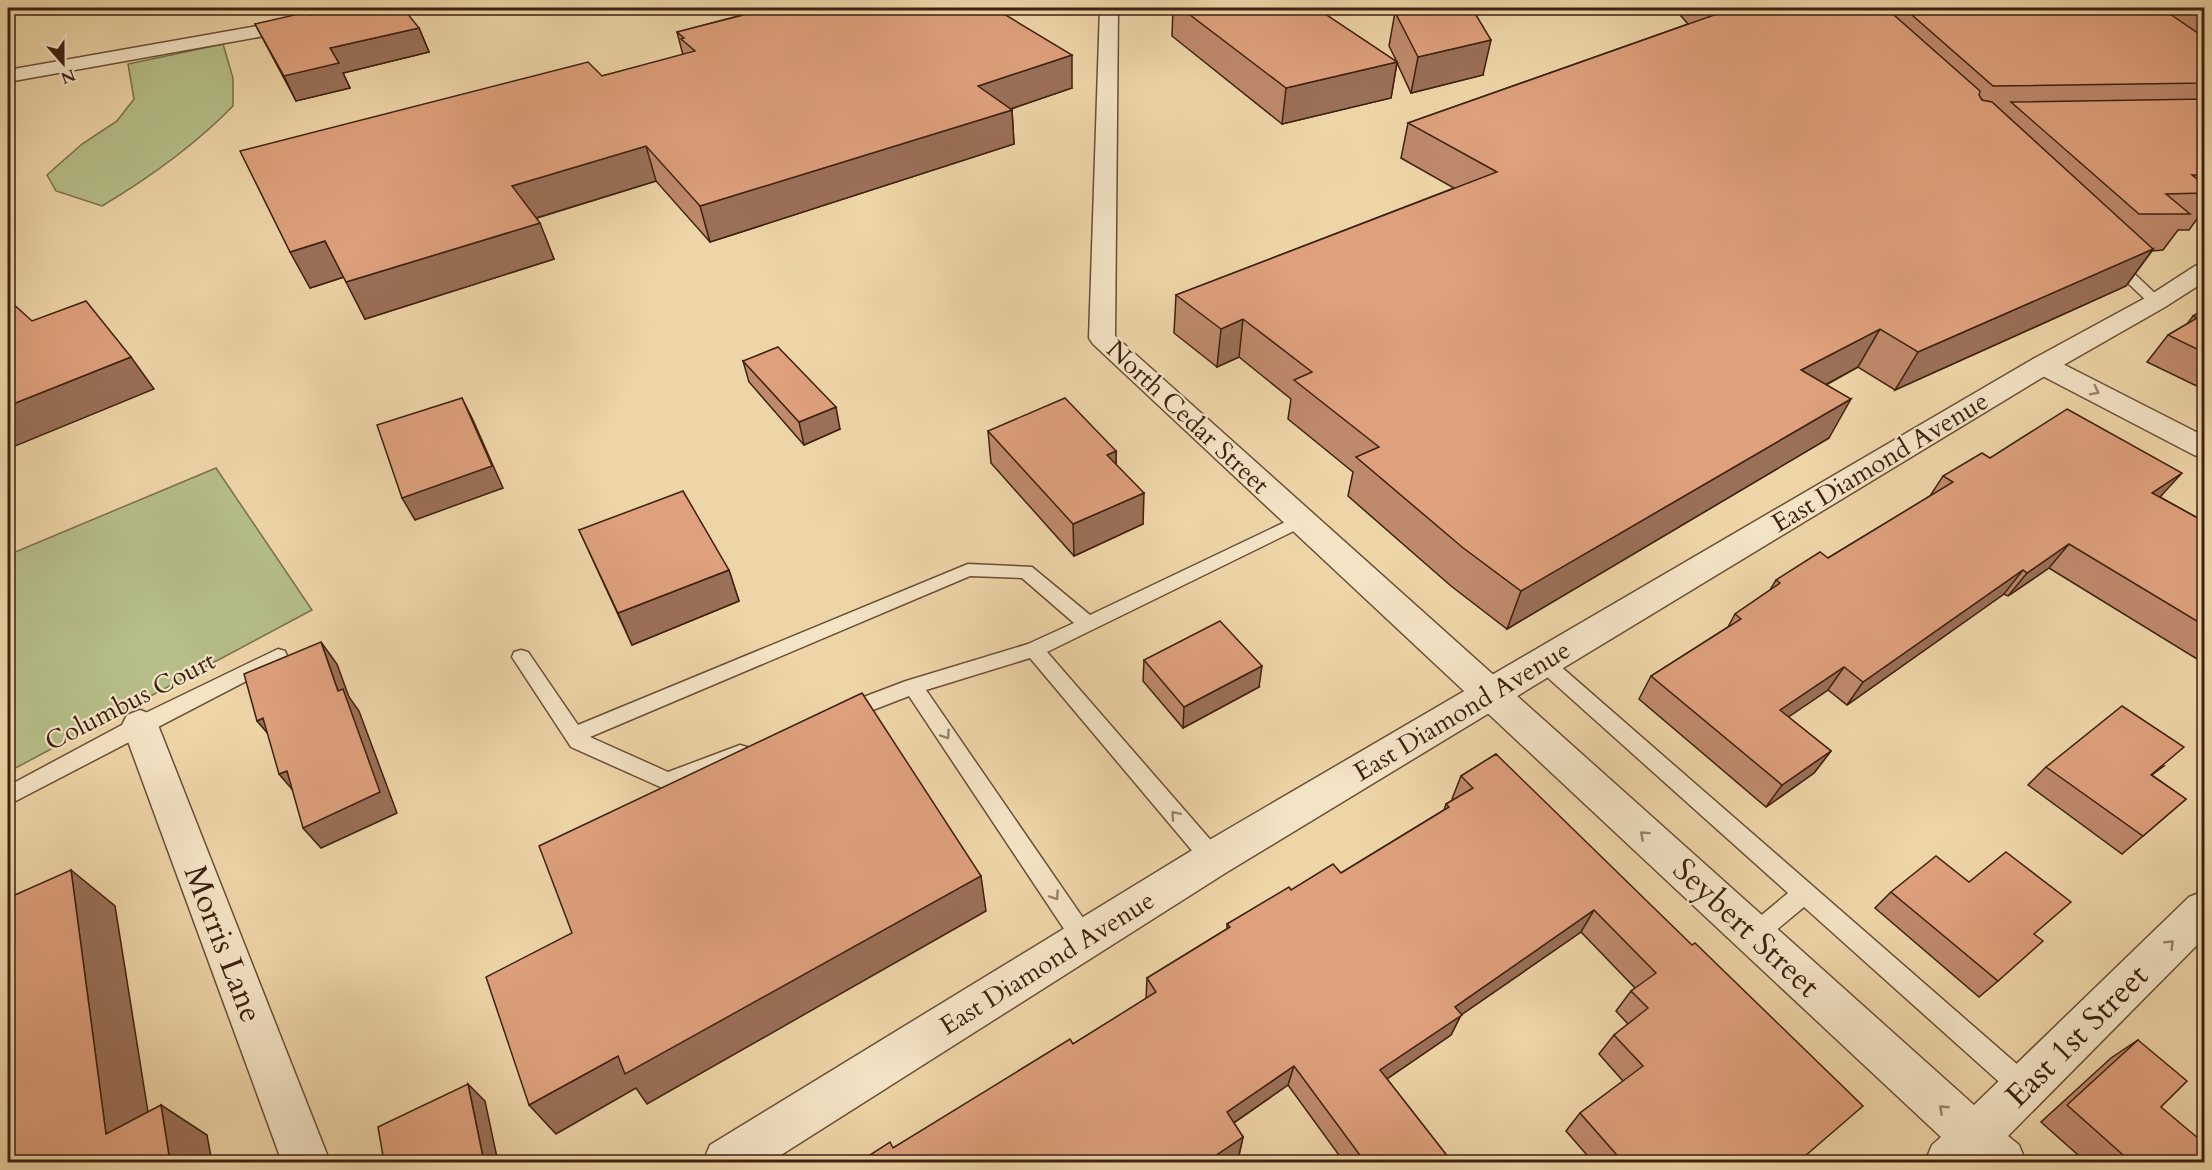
<svg xmlns="http://www.w3.org/2000/svg" width="2212" height="1170" font-family="Cardo,serif">
<style>
.green{fill:#b6be89;stroke:#7a704c;stroke-width:1.5}
.lines{fill:none;stroke-linecap:round;stroke-linejoin:round}
.service-casing{stroke:#6a4e35;stroke-width:3}
.minor-casing{stroke:#6a4e35;stroke-width:3}
.tertiary-casing{stroke:#6a4e35;stroke-width:3}
.service{fill:#f4e4c6;fill-rule:evenodd}
.minor{fill:#f4e4c6;fill-rule:evenodd}
.tertiary{fill:#f4e4c6;fill-rule:evenodd}
.wall{fill:#bf8a6c;stroke:#3e210f;stroke-width:1.5}
.shaded-wall{fill:#9b7058;stroke:#3e210f;stroke-width:1.5}
.building{fill:#dea07d;stroke:#3e210f;stroke-width:1.5}
.oneway{stroke:#99826a}
.labels{text-anchor:middle;dominant-baseline:central;stroke-width:4.5;stroke-linejoin:round;paint-order:stroke}
.street-label{font-size:26px;fill:#3e210f;stroke:#f4e4c6}
.near-street-label{font-size:32px;fill:#3e210f;stroke:#f4e4c6}
</style>
<rect width="100%" height="100%" fill="#eed5a8"/>
<filter id="stains"><feTurbulence type="fractalNoise" baseFrequency=".00333" numOctaves="4"/><feColorMatrix values="0 0 0 0 .2 0 0 0 0 .09 0 0 0 0 .02 0 0 0 .5 -.17"/></filter>
<radialGradient id="worn" r=".72"><stop offset=".6" stop-color="#630" stop-opacity="0"/><stop offset="1" stop-color="#630" stop-opacity=".3"/></radialGradient>
<!-- green -->
<g class="green">
<path d="M223,44L233,78V106C194,146 149,178 102,206L56,191L47,175L82,144L117,121L134,99L128,64Z"/>
<path d="M216,468L312,610L8,772V555Z"/>
</g>
<g class="lines">
<!-- service casing -->
<g class="service-casing">
<g id="service">
<path d="M2115,259L2120,260L2161,299L2163,302L2161,305H2151L2110,266L2108,263Z"/>
<path d="M1300,515L1306,517L1309,521L1306,525L1047,652L1221,852L1224,859L1221,866L1213,869L1205,866L1030,658L926,690L1092,931L1095,939L1092,947L1084,950L1076,947L909,696L847,720L840,718L837,712L840,706L906,681L1028,644L1074,623L1022,578L970,576L590,737L668,772L740,745L747,747L750,753L747,759L667,790L571,747L512,657L514,652L521,650L528,652L578,725L968,564L1032,567L1090,615Z"/>
<path d="M278,649L285,651L287,656L285,661L8,805V786L133,719Z"/>
<path d="M1544,656L1551,658L2034,1079L2037,1088L2034,1097L2025,1100L2016,1097L1804,907L1762,942L1754,946L1746,942L1743,935L1746,928L1788,893L1537,668L1534,663L1537,658Z"/>
</g>
</g>
<!-- minor casing -->
<g class="minor-casing">
<g id="minor">
<path d="M359,8H396L393,12L387,14L8,82V70Z"/>
<path d="M1100,8H1118L1115,336L1974,1105L2189,897L2204,891V938L2008,1136L2019,1145L2026,1162H1925L1932,1145L1941,1137L1093,344L1089,338Z"/>
<path d="M2043,357L2053,359L2204,436V458L2194,455L2033,371L2029,365L2033,359Z"/>
<path d="M140,710L153,715L158,725L330,1162H282L122,725L127,715Z"/>
</g>
</g>
<!-- tertiary casing -->
<g class="tertiary-casing">
<path id="tertiary" d="M2204,263V282L2165,307L2053,371L1227,872L770,1162H703L710,1145L1199,846L2033,359L2147,297L2195,266Z"/>
</g>
<!-- service -->
<use href="#service" class="service"/>
<!-- minor -->
<use href="#minor" class="minor"/>
<!-- tertiary -->
<use href="#tertiary" class="tertiary"/>
</g>
<!-- wall -->
<g class="wall">
<path d="M752,8H994L1072,88L1011,109L1012,110L1014,144L710,242L656,181L537,218L554,259L365,319L344,277L310,288L602,76L683,55L677,32L757,11Z"/>
<path d="M1173,8H1316L1397,62L1389,46L1395,12L1483,75L1411,93L1397,63L1391,98L1282,124L1172,36Z"/>
<path d="M1674,8H2205V208L2189,230H2178L2163,250L2152,251L2126,286L1895,390L1858,367L1826,385L1829,438L1507,629L1451,586L1348,496L1353,472L1288,419L1291,399L1239,357L1217,367L1174,333L1176,295L1454,188L1401,158L1408,123L1688,24Z"/>
<path d="M309,15L419,28L429,52L343,73L350,88L296,101L255,24Z"/>
<path d="M2205,309V390L2147,362L2168,335L2187,324L2193,316Z"/>
<path d="M743,361L840,429L804,445L749,382Z"/>
<path d="M988,431L1116,451V464L1143,524L1074,556L991,463Z"/>
<path d="M1990,458L2161,496L2160,497L2205,522V664L2049,568L2008,596L2004,594L1847,705L1828,690L1788,717L1831,751L1814,773L1766,807L1639,699L1651,676L1728,627L1735,614L1770,590L1776,580L1828,558L1930,496L1943,476Z"/>
<path d="M579,530L729,570L739,601L632,645Z"/>
<path d="M1144,660L1259,687L1183,728L1143,681Z"/>
<path d="M1496,754L1798,1162H1593L1566,1131L1580,1113L1623,1081L1599,1054L1614,1035L1628,1024L1616,1011L1631,991L1635,988L1581,932L1461,1015L1451,1035L1387,1079L1452,1162H1344L1288,1085L1234,1123L1243,1137L1239,1155L1228,1162H859L893,1148L1073,1044L1146,999L1147,978L1227,929V924L1291,890L1341,873L1444,810L1446,804L1453,800L1452,799L1461,776Z"/>
<path d="M2164,766L2152,775L2186,799L2122,854L2028,785L2046,767Z"/>
<path d="M1969,882L2034,934L1998,981L1979,997L1875,908L1891,892Z"/>
<path d="M2138,1040L2161,1107L2205,1162H2086L2041,1122L2111,1058Z"/>
</g>
<!-- shaded-wall -->
<g class="shaded-wall">
<path d="M419,28L429,52L343,73L350,88L296,101L284,76L330,48Z"/>
<path d="M1491,40L1483,75L1411,93L1418,57Z"/>
<path d="M1072,55V88L981,119L978,86Z"/>
<path d="M1397,62L1391,98L1282,124L1286,88Z"/>
<path d="M1012,110L1014,144L710,242L700,206Z"/>
<path d="M646,146L656,181L526,221L512,186Z"/>
<path d="M540,223L554,259L365,319L346,282Z"/>
<path d="M325,241L344,277L310,288L290,252Z"/>
<path d="M2153,249L2126,286L1895,390L1918,352Z"/>
<path d="M1243,319L1239,357L1217,367L1221,329Z"/>
<path d="M1880,329L1858,367L1781,409L1801,370Z"/>
<path d="M131,357L154,389L8,449V406Z"/>
<path d="M462,398L473,420L503,488L415,520L402,498Z"/>
<path d="M1851,399L1829,438L1507,629L1521,591Z"/>
<path d="M836,407L840,429L804,445L799,422Z"/>
<path d="M1116,451V483L1107,455Z"/>
<path d="M2182,473L2161,496L2132,516L2152,493Z"/>
<path d="M1144,493L1143,524L1074,556L1073,524Z"/>
<path d="M2069,544L2049,568L2008,596L2027,573Z"/>
<path d="M729,570L739,601L632,645L618,613Z"/>
<path d="M2023,570L2004,594L1847,705L1863,682Z"/>
<path d="M321,642L337,664L349,697L359,711L397,813L321,848L303,828L338,691Z"/>
<path d="M1262,666L1259,687L1183,728L1184,707Z"/>
<path d="M1844,667L1828,690L1765,733L1780,710Z"/>
<path d="M263,718L275,742L257,721Z"/>
<path d="M1831,751L1814,773L1766,807L1782,785Z"/>
<path d="M287,771L297,795L279,774Z"/>
<path d="M71,870L115,906L156,1162L106,1134Z"/>
<path d="M981,876L986,911L647,1104L636,1088L556,1134L529,1105L618,1056Z"/>
<path d="M1594,910L1581,932L1461,1015L1451,1035L1372,1089L1380,1070L1455,1007Z"/>
<path d="M1294,1066L1288,1085L1223,1130L1227,1112Z"/>
<path d="M468,1084L485,1101L498,1162H484Z"/>
<path d="M161,1105L207,1135L212,1162H170Z"/>
<path d="M1243,1137L1239,1155L1228,1162H1206Z"/>
</g>
<!-- building -->
<g class="building">
<path d="M346,8H403L419,28L330,48L339,63L284,76L255,24L307,12L309,15Z"/>
<path d="M771,8H994L1072,55L978,86L1012,110L700,206L646,146L512,186L540,223L346,282L325,241L290,252L240,151L588,62L602,76L695,51L681,39L684,38L677,32Z"/>
<path d="M1181,8H1316L1397,62L1286,88Z"/>
<path d="M1715,8H1886L1980,91L1979,95L1982,100L1992,102L2153,249L1918,352L1880,329L1801,370L1851,399L1521,591L1462,547L1356,457L1379,447L1294,380L1312,372L1243,319L1221,329L1176,295L1497,172L1408,123L1720,13Z"/>
<path d="M1904,8H2161L2205,38V83L1993,86Z"/>
<path d="M2191,8H2205V17Z"/>
<path d="M1473,10L1491,40L1418,57L1395,12Z"/>
<path d="M2205,99V175H2192L2205,185V193L2166,194L2190,214H2139L2011,102Z"/>
<path d="M86,301L131,357L8,406V305L12,303L32,321Z"/>
<path d="M2205,309V353L2168,335L2197,318L2193,316Z"/>
<path d="M778,347L836,407L799,422L743,361Z"/>
<path d="M462,398L492,466L402,498L377,425Z"/>
<path d="M1065,398L1116,451L1107,455L1144,493L1073,524L988,431Z"/>
<path d="M2067,409L2182,473L2152,493L2205,522V626L2069,544L2027,573L2023,570L1863,682L1844,667L1780,710L1831,751L1782,785L1651,676L1741,619L1735,614L1780,583L1776,580L1820,552L1828,558L1953,482L1943,476L1982,453L1990,458Z"/>
<path d="M683,491L729,570L618,613L579,530Z"/>
<path d="M1220,621L1262,666L1184,707L1144,660Z"/>
<path d="M321,642L338,691L343,689L380,792L303,828L287,771L279,774L263,718L257,721L244,674Z"/>
<path d="M862,693L981,876L625,1074L618,1056L529,1105L486,977L572,933L539,846Z"/>
<path d="M2122,706L2184,747L2151,775L2186,799L2143,836L2046,767Z"/>
<path d="M1496,754L1692,945L1695,943L1863,1106L1798,1162H1623L1580,1113L1643,1066L1614,1035L1648,1008L1631,991L1656,973L1594,910L1455,1007L1462,1015L1380,1070L1452,1162H1365L1294,1066L1227,1112L1243,1137L1206,1162H859L890,1142L893,1148L1070,1039L1073,1044L1156,992L1147,978L1230,927L1227,924L1289,887L1291,890L1333,864L1341,873L1449,807L1446,804L1473,788L1461,776Z"/>
<path d="M2006,852L2071,902L2034,934L2043,941L1998,981L1891,892L1936,856L1969,882Z"/>
<path d="M71,870L106,1134L161,1105L170,1162H8V898Z"/>
<path d="M2138,1040L2187,1081L2161,1107L2205,1144V1162H2131L2067,1105Z"/>
<path d="M468,1084L484,1162H384L378,1127Z"/>
</g>
<!-- one-way arrows -->
<defs><path id="oneway-chevron" d="M-2-3.5L2.5 0L-2 3.5" fill="none" stroke-width="1.6" stroke-linecap="round" stroke-linejoin="round" transform="scale(1.5)"/></defs>
<g class="oneway">
<use href="#oneway-chevron" transform="translate(2095 391) rotate(27)"/>
<use href="#oneway-chevron" transform="translate(946 735) rotate(56)"/>
<use href="#oneway-chevron" transform="translate(1175 815) rotate(-131)"/>
<use href="#oneway-chevron" transform="translate(1644 835) rotate(-138)"/>
<use href="#oneway-chevron" transform="translate(1055 896) rotate(56)"/>
<use href="#oneway-chevron" transform="translate(2170 944) rotate(-45)"/>
<use href="#oneway-chevron" transform="translate(1943 1109) rotate(-137)"/>
</g>
<g class="labels">
<!-- street labels -->
<g class="street-label">
<text transform="translate(1188 417) rotate(43)">North Cedar Street</text>
<text transform="translate(1880 462) rotate(-31)">East Diamond Avenue</text>
<text transform="translate(130 701) rotate(-27)">Columbus Court</text>
<text transform="translate(1462 711) rotate(-31)">East Diamond Avenue</text>
<text transform="translate(1047 963) rotate(-32)">East Diamond Avenue</text>
</g>
<!-- near-street labels -->
<g class="near-street-label">
<text transform="translate(1746 928) rotate(43)">Seybert Street</text>
<text transform="translate(223 944) rotate(69)">Morris Lane</text>
<text transform="translate(2077 1036) rotate(-45)">East 1st Street</text>
</g>
</g>
<!-- margin -->
<rect width="2212" height="1170" fill="none" stroke="#eed5a8" stroke-width="30"/>
<rect x="9" y="9" width="2194" height="1152" fill="none" stroke="#3e210f" stroke-width="3"/>
<rect x="15" y="15" width="2182" height="1140" fill="none" stroke="#3e210f" stroke-width="1.5"/>
<!-- north arrow -->
<g transform="translate(63 63) rotate(159)" stroke="#f4e4c6" stroke-width="4.5" paint-order="stroke">
<path d="M0-4.5L10 22L0 15L-10 22Z" fill="#3e210f"/>
<text y="-9" font-size="16" font-weight="bold" text-anchor="middle" fill="#3e210f">N</text>
</g>
<rect width="100%" height="100%" filter="url(#stains)"/>
<rect width="100%" height="100%" fill="url(#worn)"/>
</svg>
